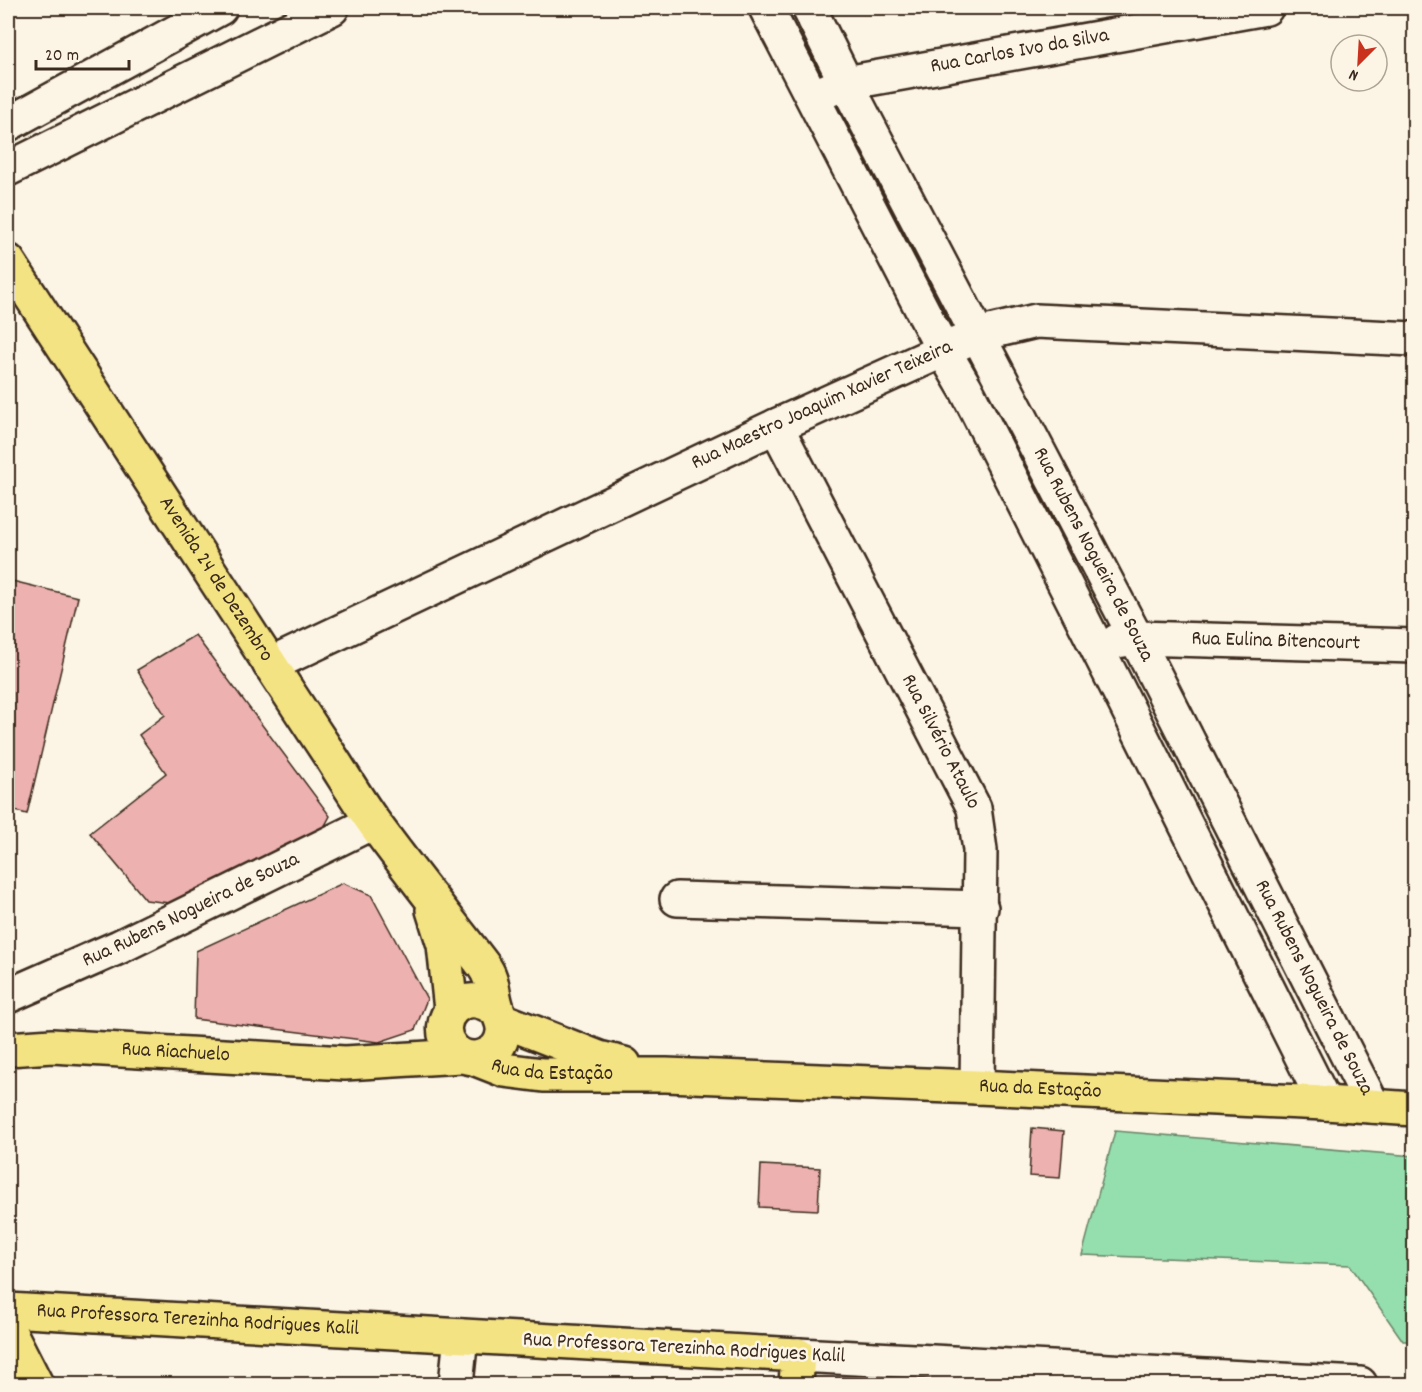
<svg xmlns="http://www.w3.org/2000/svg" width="1422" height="1392" font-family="Dekko,sans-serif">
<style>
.green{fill:#95deae;stroke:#688466;stroke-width:1.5}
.building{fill:#edb1b0;stroke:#3b2a1e;stroke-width:1.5}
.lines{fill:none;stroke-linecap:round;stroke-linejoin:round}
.minor-casing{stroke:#3b2a1e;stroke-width:38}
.major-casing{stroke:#3b2a1e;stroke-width:38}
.minor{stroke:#fcf5e5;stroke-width:33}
.major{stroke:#f4e382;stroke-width:33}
.labels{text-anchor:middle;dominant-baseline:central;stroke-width:5;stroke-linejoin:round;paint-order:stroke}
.street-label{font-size:21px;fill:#3b2a1e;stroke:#fcf5e5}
</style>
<rect width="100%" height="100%" fill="#fcf5e5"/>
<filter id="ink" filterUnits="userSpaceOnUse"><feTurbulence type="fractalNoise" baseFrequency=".0167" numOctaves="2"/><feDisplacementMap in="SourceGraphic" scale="12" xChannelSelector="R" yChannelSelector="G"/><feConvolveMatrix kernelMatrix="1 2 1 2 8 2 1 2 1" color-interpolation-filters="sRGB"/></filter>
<g filter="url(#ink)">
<!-- green -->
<path class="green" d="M1115,1131L1414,1156V1341H1403L1350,1265L1082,1255Z"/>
<!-- building -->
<g class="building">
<path d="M8,580L78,597L27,814L8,809Z"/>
<path d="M195,635L330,816L321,833L185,905L146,900L90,833L166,773L139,735L165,715L137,670Z"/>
<path d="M343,883L371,895L427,999L415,1030L379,1042L194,1019L196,951Z"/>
<path d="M1032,1128L1064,1131L1060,1178L1029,1176Z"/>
<path d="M761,1165L820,1168L818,1210L759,1207Z"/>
</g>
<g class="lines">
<!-- minor casing -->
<g class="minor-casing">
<g id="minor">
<path d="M766,8L943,350L966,389L1122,697L1325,1103"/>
<path id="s1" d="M809,8L846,83L1136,638L1373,1106"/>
<path id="s2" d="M826,91L846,83L1266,8"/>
<path d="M8,124L220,8"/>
<path d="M8,169L332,8"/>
<path id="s3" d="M776,426L974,808L980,850L977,1087"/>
<path id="s4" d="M1117,641L1136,638L1414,646"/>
<path id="s5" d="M270,665L776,426L977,335L1036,321L1414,339"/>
<path d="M677,899L981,908"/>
<path id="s6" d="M8,996L119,947L373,822"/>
<path d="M798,1355L1360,1384"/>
<path d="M456,1384L461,1336"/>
</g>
</g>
<!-- major casing -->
<g class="major-casing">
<g id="major">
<path id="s7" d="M8,261C84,379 161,496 237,613C267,660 298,707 329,754C344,777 358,801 374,823C409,871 447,918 483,965C495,981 491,994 498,1011C500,1019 504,1023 503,1032C501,1058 467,1067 451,1047C430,1021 463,982 497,1011"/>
<path d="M433,910L444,945L451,1010"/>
<path d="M502,1020L599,1058L624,1064"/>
<path id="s8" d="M8,1049L52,1046L345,1063L461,1056"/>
<path id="s9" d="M476,1059L504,1070L543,1075H666L977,1087L1325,1103L1414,1109"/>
<path id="s10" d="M8,1310L798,1355L796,1384"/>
<path d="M8,1329L36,1384"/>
</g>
</g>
<!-- minor -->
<use href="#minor" class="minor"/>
<!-- major -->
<use href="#major" class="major"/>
</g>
</g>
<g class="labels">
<!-- street labels -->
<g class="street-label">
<text stroke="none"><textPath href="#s2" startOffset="198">Rua Carlos Ivo da Silva</textPath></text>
<text stroke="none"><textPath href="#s5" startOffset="610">Rua Maestro Joaquim Xavier Teixeira</textPath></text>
<text stroke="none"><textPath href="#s1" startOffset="616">Rua Rubens Nogueira de Souza</textPath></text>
<text stroke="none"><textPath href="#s7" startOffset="380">Avenida 24 de Dezembro</textPath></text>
<text stroke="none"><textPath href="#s4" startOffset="159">Rua Eulina Bitencourt</textPath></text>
<text stroke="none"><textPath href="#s3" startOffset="356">Rua Silvério Ataulo</textPath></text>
<text stroke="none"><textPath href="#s6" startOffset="202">Rua Rubens Nogueira de Souza</textPath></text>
<text stroke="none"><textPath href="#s1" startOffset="1102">Rua Rubens Nogueira de Souza</textPath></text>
<text stroke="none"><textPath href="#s8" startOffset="168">Rua Riachuelo</textPath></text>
<text stroke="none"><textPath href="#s9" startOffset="78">Rua da Estação</textPath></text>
<text stroke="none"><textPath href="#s9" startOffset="567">Rua da Estação</textPath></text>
<text stroke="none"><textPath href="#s10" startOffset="190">Rua Professora Terezinha Rodrigues Kalil</textPath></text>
<text transform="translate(684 1349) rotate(3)">Rua Professora Terezinha Rodrigues Kalil</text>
</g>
</g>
<!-- margin -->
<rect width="1422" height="1392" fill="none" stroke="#fcf5e5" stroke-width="30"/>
<rect x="15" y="15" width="1392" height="1362" fill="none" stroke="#3b2a1e" stroke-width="2" filter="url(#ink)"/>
<!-- north arrow -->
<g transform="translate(1359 63) rotate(204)"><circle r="28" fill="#fcf5e5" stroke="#afa495" stroke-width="1.5"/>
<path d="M0-4.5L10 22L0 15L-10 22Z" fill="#c8321e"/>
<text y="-9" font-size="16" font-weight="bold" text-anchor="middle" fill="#3b2a1e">N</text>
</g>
<!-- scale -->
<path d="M36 60v9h93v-9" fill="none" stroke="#3b2a1e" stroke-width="3"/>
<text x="45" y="60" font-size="18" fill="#3b2a1e" stroke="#fcf5e5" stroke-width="4.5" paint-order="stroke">20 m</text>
</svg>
